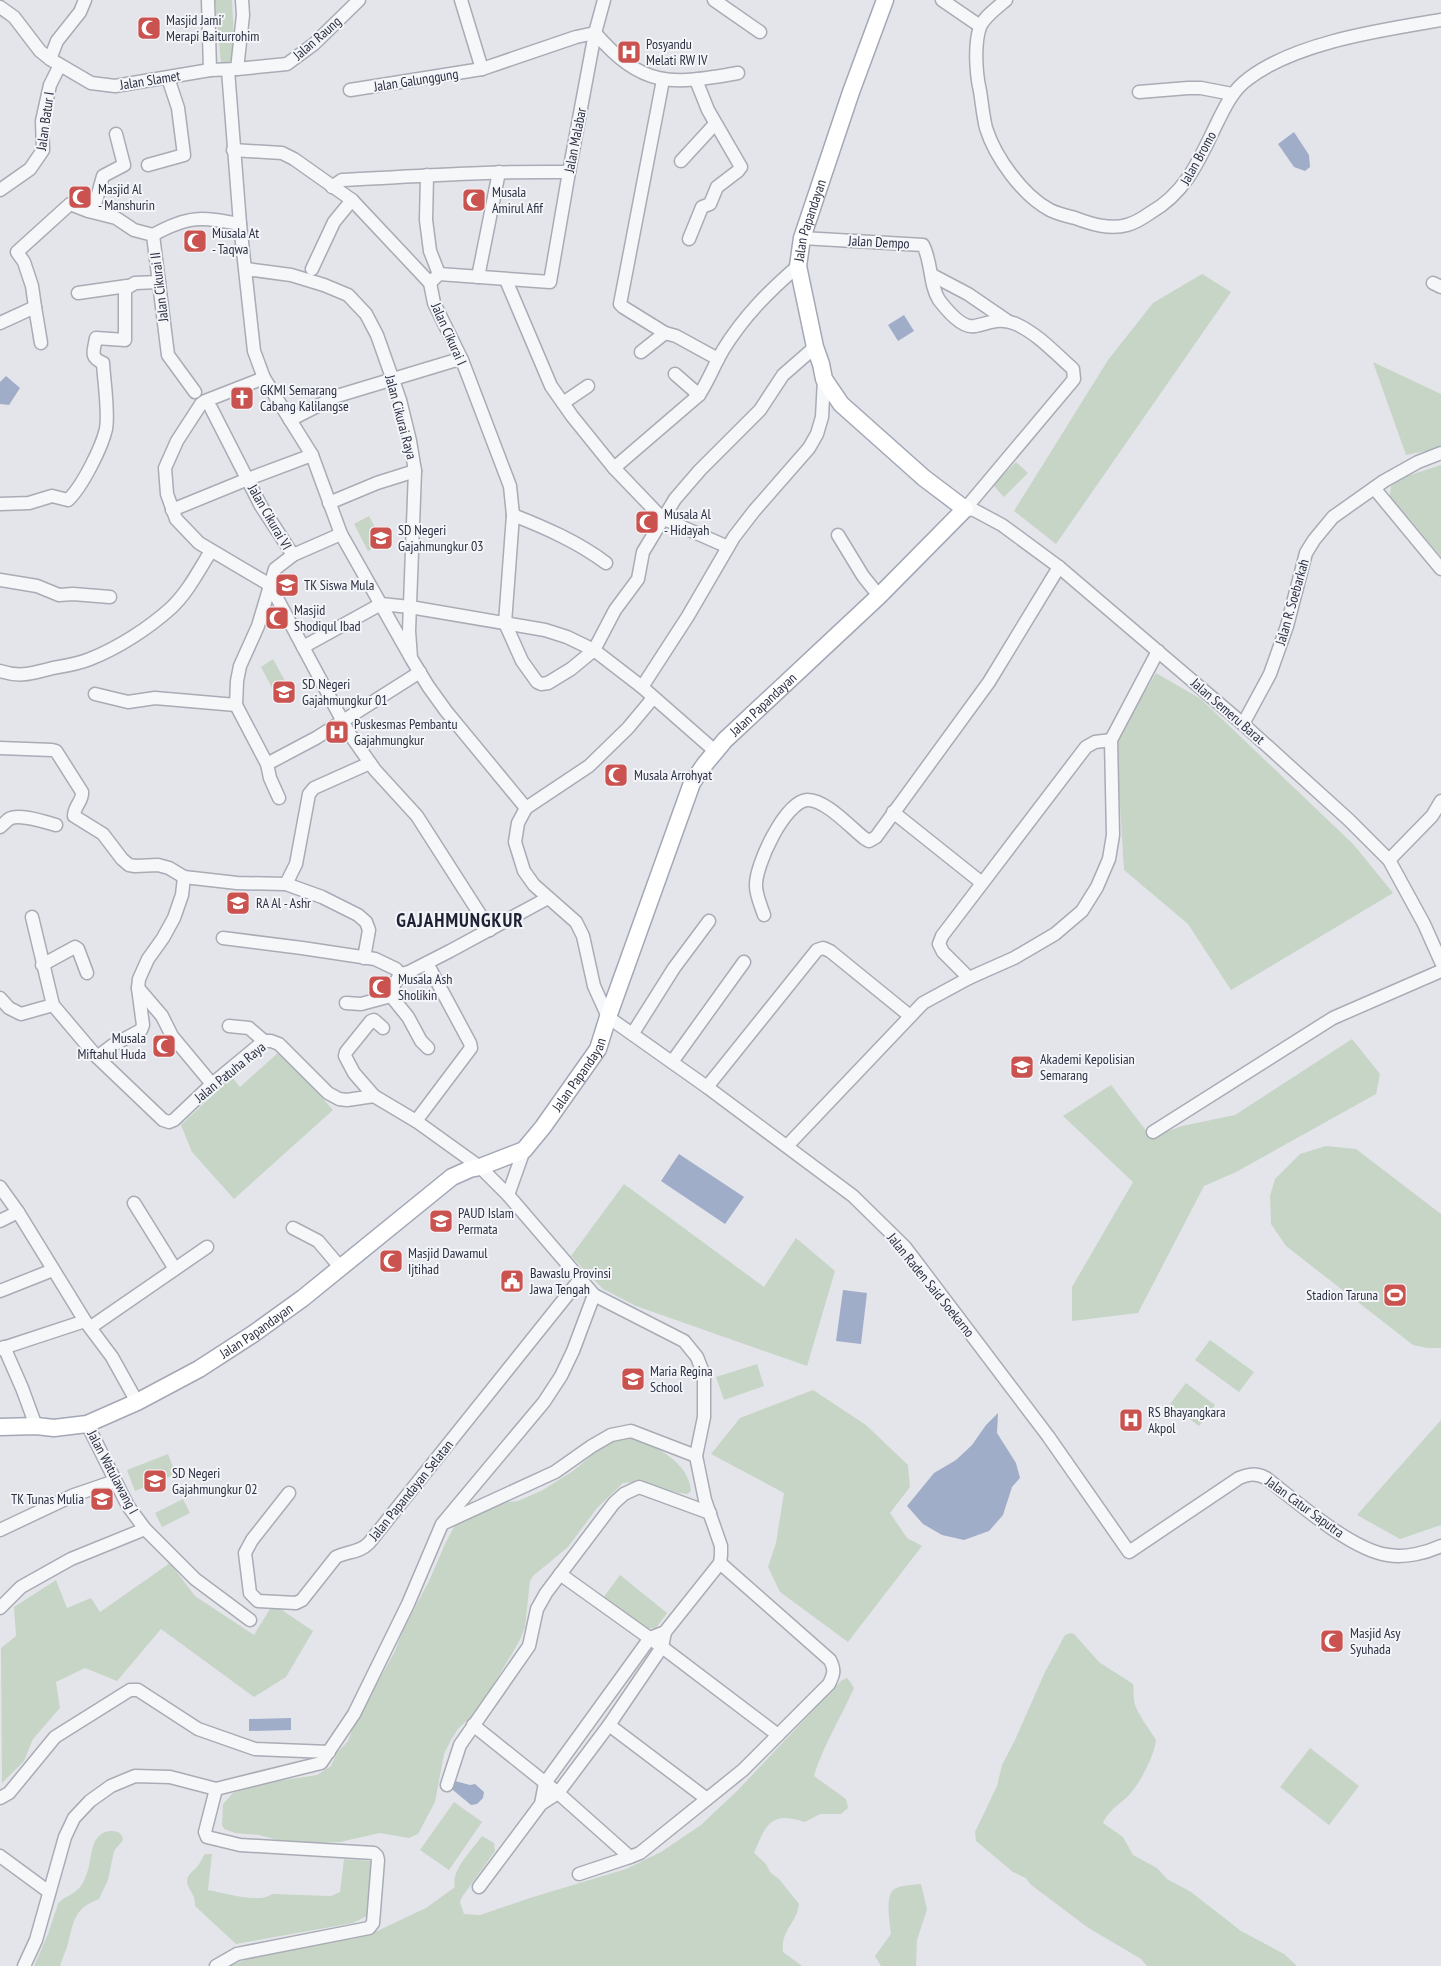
<svg xmlns="http://www.w3.org/2000/svg" width="1441" height="1966" font-family="'PT Sans Narrow',sans-serif">
<style>
.green{fill:#c6d5c5}
.water{fill:#a0adc9}
.lines{fill:none;stroke-linecap:round;stroke-linejoin:round}
.minor-casing{stroke:#a9abb5;stroke-width:15}
.major-casing{stroke:#a3a7b6;stroke-width:19}
.minor{stroke:#f6f7f9;stroke-width:12}
.major{stroke:#fff;stroke-width:16}
.labels{text-anchor:middle;dominant-baseline:central;stroke-width:4;stroke-linejoin:round;paint-order:stroke}
.poi-label{font-size:14px;fill:#2c3043;stroke:#f3f5f8;text-anchor:start}
.street-label{font-size:14px;fill:#2c3043;stroke:#f3f5f8}
.district-label{font-size:19px;font-weight:bold;letter-spacing:1px;fill:#1e2134;stroke:#f3f5f8}
</style>
<rect width="100%" height="100%" fill="#e4e5eb"/>
<!-- green -->
<g class="green">
<path d="M215,0H232L235,62L221,63Z"/>
<path d="M1202,274L1231,292L1056,544L1014,511L1108,360L1153,303Z"/>
<path d="M1373,362L1441,394V448L1406,455Z"/>
<path d="M1016,462L1028,473L1004,497L993,485Z"/>
<path d="M1441,465V557L1402,510L1389,502L1391,486L1404,477Z"/>
<path d="M369,516L383,543L368,551L354,524Z"/>
<path d="M273,659L289,688L276,695L261,667Z"/>
<path d="M1156,673L1201,699L1354,845L1393,893L1231,990L1188,924L1124,870L1116,741Z"/>
<path d="M1352,1039L1380,1074L1376,1094L1236,1172L1204,1186L1138,1313L1072,1321V1287L1133,1182L1063,1116L1111,1085L1151,1137L1182,1126L1235,1115Z"/>
<path d="M280,1051L333,1110L234,1199L192,1152L181,1125L232,1077L240,1087Z"/>
<path d="M1326,1146L1356,1149L1441,1214V1348H1427L1413,1345L1286,1246L1271,1224L1270,1196L1275,1179L1300,1154Z"/>
<path d="M624,1184L764,1287L796,1238L835,1271L807,1366L636,1306L603,1289L571,1256Z"/>
<path d="M1210,1340L1254,1372L1239,1392L1195,1360Z"/>
<path d="M757,1364L764,1386L724,1400L716,1377Z"/>
<path d="M1186,1383L1215,1405L1199,1426L1170,1404Z"/>
<path d="M813,1390L866,1425L908,1465L910,1487L890,1513L907,1538L922,1546L848,1642L780,1592L768,1567L776,1543L784,1493L711,1454L740,1418Z"/>
<path d="M1441,1420V1525L1400,1539L1357,1515Z"/>
<path d="M632,1436C655,1446 689,1462 691,1491L687,1494C664,1492 647,1480 623,1483L597,1508L568,1547L533,1576L530,1581L525,1627L520,1640L479,1709L458,1729L451,1740L444,1754L435,1802L418,1834L409,1838L380,1833L340,1842L314,1843L285,1842L259,1835L235,1833L224,1829L222,1825L223,1804L233,1793L265,1783L317,1775L331,1766L337,1753L348,1741L355,1723L395,1651L403,1630L429,1581L445,1544L455,1525L467,1518L509,1502L518,1501L543,1490L573,1471L602,1447L616,1439Z"/>
<path d="M168,1454L176,1474L135,1491L127,1470Z"/>
<path d="M183,1499L190,1513L162,1527L155,1513Z"/>
<path d="M170,1563L195,1596L254,1635L273,1604L313,1631L286,1677L254,1697L161,1629L117,1681L85,1668L56,1682L60,1708L33,1739L24,1761L2,1783L1,1648L16,1636L14,1607L56,1580L67,1608L91,1598L100,1612Z"/>
<path d="M620,1575L667,1613L656,1628L644,1629L603,1598Z"/>
<path d="M1070,1633L1074,1634L1099,1662L1133,1684C1134,1689 1133,1695 1134,1700C1135,1711 1150,1730 1156,1740C1155,1754 1140,1783 1130,1794C1119,1806 1112,1806 1103,1823L1123,1837L1133,1855L1157,1868L1167,1879L1191,1892L1241,1931L1284,1954L1297,1966H1147L1141,1959L1087,1927L1030,1884L1026,1878L1013,1872L976,1841L975,1832L997,1786L1002,1765L1015,1740L1045,1672L1065,1635Z"/>
<path d="M847,1678L851,1683L854,1688C841,1718 823,1745 814,1776L846,1799L848,1808L841,1814H820L805,1822C771,1811 766,1824 754,1853L765,1863L771,1873L779,1879L799,1904C796,1925 781,1929 783,1952L802,1966H229L264,1953L373,1933L426,1908L455,1887C450,1871 473,1849 482,1836L494,1843L495,1851L462,1897L460,1902L464,1914L480,1915L533,1897L626,1869L661,1852L701,1825L738,1790L842,1680Z"/>
<path d="M1310,1748L1359,1786L1329,1825L1280,1787Z"/>
<path d="M454,1802L482,1822L449,1870L420,1850Z"/>
<path d="M109,1831C117,1831 122,1832 123,1840L114,1851L108,1880L99,1899C72,1909 74,1923 67,1947C65,1953 62,1959 60,1966H34L48,1934L58,1904C63,1897 71,1896 77,1890C82,1887 85,1878 87,1873C93,1857 89,1835 109,1831Z"/>
<path d="M205,1854H212L208,1890C225,1893 259,1904 272,1894L331,1896L340,1892L344,1859L372,1861L367,1916L353,1923L236,1944L195,1906C195,1897 193,1895 189,1888C184,1877 190,1874 196,1868C200,1864 202,1858 205,1854Z"/>
<path d="M921,1884L927,1909L917,1940L916,1966H881L875,1956L891,1934C890,1923 885,1898 893,1890C899,1885 914,1885 921,1884Z"/>
</g>
<!-- water -->
<g class="water">
<path d="M1294,132L1309,155L1310,167L1305,171L1294,167L1278,144Z"/>
<path d="M904,315L914,331L898,341L888,325Z"/>
<path d="M6,376L20,388L9,405L0,404V382Z"/>
<path d="M679,1154L744,1197L725,1224L661,1181Z"/>
<path d="M843,1290L867,1293L861,1344L836,1341Z"/>
<path d="M998,1413L997,1433L1016,1463L1020,1478L1012,1487L1003,1515L989,1531L964,1540L942,1535L923,1524L907,1506L934,1473L956,1460L972,1445L986,1425Z"/>
<path d="M291,1718V1730L249,1731V1719Z"/>
<path d="M455,1781L470,1785L475,1784L484,1792L483,1798L477,1804L471,1805L453,1790L451,1786Z"/>
</g>
<g class="lines">
<!-- minor casing -->
<g class="minor-casing">
<g id="minor">
<path d="M208,0L210,70"/>
<path d="M461,0L482,69"/>
<path d="M714,0L760,32"/>
<path d="M942,0L980,26"/>
<path d="M1006,0C998,7 984,17 980,27C974,44 976,74 980,91C982,103 983,116 986,128C995,157 1023,196 1050,210C1058,214 1067,216 1075,218C1091,224 1110,230 1127,225C1134,223 1143,218 1150,213C1187,192 1200,158 1218,121C1226,105 1233,90 1248,79C1296,42 1382,30 1441,20"/>
<path d="M0,7L14,17L40,51L50,59L91,83L115,86L210,70L237,69L287,64L314,44L359,0"/>
<path d="M595,33C643,88 670,85 738,73"/>
<path d="M50,59L57,41L80,12L85,0"/>
<path d="M237,69L243,15L242,0"/>
<path d="M228,70L240,224L254,351L264,378L312,455L341,534L410,656"/>
<path d="M663,80L620,304L623,307L665,333L676,336L718,359"/>
<path d="M350,90L482,69L576,37L595,33"/>
<path d="M1139,92L1188,88H1201L1232,94"/>
<path d="M233,150L282,153L294,159L352,200L430,283L434,303L462,360L510,486L513,515L505,623L522,661L537,682L541,684L548,683L571,669L594,650L615,610L638,579L643,552L675,499L700,470L760,410L783,375L815,347"/>
<path d="M681,161L715,124"/>
<path d="M148,165L184,155L178,108L168,78"/>
<path d="M427,175L426,220L430,251L439,274"/>
<path d="M332,187L342,180C418,176 493,171 569,172"/>
<path d="M0,190L30,169L43,150L42,121L50,85L60,65"/>
<path d="M91,211L96,201L103,176L124,165L116,134"/>
<path d="M802,238L923,245C932,262 929,284 939,300C946,309 962,329 975,326C990,323 1000,317 1016,324C1038,334 1055,353 1073,369L1074,379L1070,384L965,509"/>
<path d="M689,239L702,207L710,204L717,187L738,171L741,167L708,110L696,80"/>
<path d="M246,269L291,275L324,285L348,295L366,314L377,335L400,400L410,441L415,471L409,631L411,658L428,686L446,711L526,808"/>
<path d="M312,269L334,222L352,200"/>
<path d="M932,275L968,294L1006,320"/>
<path d="M478,277L499,172"/>
<path d="M506,280L551,386L572,416L614,468L662,518L728,547"/>
<path d="M430,283L439,274L550,282L569,172L595,33L604,0"/>
<path d="M1433,283L1441,287"/>
<path d="M78,293L127,286"/>
<path d="M35,307L41,343"/>
<path d="M0,323L35,307L32,286L24,262L17,252L70,204L88,211L116,218L134,230L153,235"/>
<path d="M641,352L665,333"/>
<path d="M675,374L699,395"/>
<path d="M264,378L205,401L201,404L177,441L165,468L167,494L176,519L199,543L270,585L349,733L375,770L417,816L490,930"/>
<path d="M195,392L168,355L153,235C189,215 201,217 240,224"/>
<path d="M563,403L588,386"/>
<path d="M211,408L261,506L293,555"/>
<path d="M290,420L337,396L453,361L462,360"/>
<path d="M614,468L699,395C709,380 714,365 723,350C744,316 768,292 798,266"/>
<path d="M1374,488L1441,569"/>
<path d="M329,503L377,483L415,471"/>
<path d="M0,504L29,503L52,496L68,500C82,487 102,447 106,429C109,412 104,381 103,363C89,357 94,351 96,338L125,340V289L135,283L159,282"/>
<path d="M965,509L974,510L1002,525L1059,567L1243,724L1349,820L1389,860L1424,924L1441,962"/>
<path d="M172,510L248,479L312,455"/>
<path d="M513,515C546,528 578,542 606,563"/>
<path d="M838,535L863,576L879,596"/>
<path d="M0,580L37,586L59,595L73,594L110,597"/>
<path d="M303,647L381,604L410,607L545,630L567,637L594,650L642,687L715,751"/>
<path d="M0,671C21,678 32,673 53,668C65,666 78,664 90,659C118,648 149,628 171,608C188,592 199,570 211,551"/>
<path d="M642,687L688,616L734,537L754,511L809,448L817,434L822,417L824,379"/>
<path d="M95,694L128,702L155,698L236,705"/>
<path d="M1243,724L1270,674L1287,626L1306,553L1314,540L1333,517L1384,481L1418,462L1441,453"/>
<path d="M0,748L52,750L56,751L82,792C83,801 74,806 74,816L103,834L122,859L129,865L135,866L158,865L169,868L184,877L237,883L286,884L322,897L358,915L366,922L369,930L364,958"/>
<path d="M267,764L316,738L420,672"/>
<path d="M279,798L270,778L267,764L236,705L237,681L240,666L258,626L275,569L293,555L341,534"/>
<path d="M526,808L518,823L515,842L524,871L534,885L576,922L583,936L594,986L608,1017L707,1087L853,1196L905,1247L1048,1436L1129,1552L1239,1478C1249,1474 1256,1473 1266,1478C1296,1501 1351,1550 1388,1555C1405,1558 1426,1553 1441,1546"/>
<path d="M526,808L589,766L628,728L653,698"/>
<path d="M893,812L982,883"/>
<path d="M0,827C3,825 6,821 9,819C19,813 45,822 56,825"/>
<path d="M1389,860L1432,816L1441,801"/>
<path d="M286,884L296,864L309,794L314,788L370,763"/>
<path d="M764,915C761,906 756,895 756,886C755,865 785,802 807,800C825,799 850,827 864,838L869,841L876,837L989,682L1059,567"/>
<path d="M32,917L53,1005L97,1057L163,1120L169,1122L174,1120L212,1084L264,1041H271L279,1044L328,1093L339,1099L347,1100L374,1096L416,1121L480,1167L508,1195L594,1295L684,1341L697,1357L704,1375V1417L696,1456L705,1500L721,1546V1555L720,1563L665,1632L650,1638L545,1783L541,1804"/>
<path d="M223,938L302,948L375,959L396,969L400,974L409,972L450,951L548,898"/>
<path d="M42,965L75,947L78,949L87,973"/>
<path d="M400,974L391,991V996L408,1017L421,1041L428,1048"/>
<path d="M969,978L943,952L939,944L942,936L1086,747L1095,742L1111,740"/>
<path d="M138,988L162,1016L172,1036L212,1084"/>
<path d="M0,998L9,1008L21,1014L53,1005"/>
<path d="M346,1003L361,1004L391,996"/>
<path d="M229,1026L249,1028L264,1041"/>
<path d="M633,1033L674,968L709,921"/>
<path d="M97,1057L113,1045L141,1030L143,1025L138,988L139,979L148,959L163,938L174,918L182,895L184,877"/>
<path d="M672,1062L744,962"/>
<path d="M707,1087L817,950L823,948L830,951L910,1016"/>
<path d="M374,1096L354,1073L345,1056L346,1052L371,1021L374,1020L383,1028"/>
<path d="M416,1121L471,1048L470,1043L427,963"/>
<path d="M1153,1132L1333,1018L1441,971"/>
<path d="M787,1146L923,1003L969,978L1014,958L1055,934L1082,911L1097,887L1109,859L1113,835L1111,740L1158,651"/>
<path d="M0,1187L18,1212L85,1321L112,1357L137,1402"/>
<path d="M508,1195L524,1150"/>
<path d="M134,1203L175,1269"/>
<path d="M0,1221L18,1212"/>
<path d="M293,1228L318,1241L340,1267"/>
<path d="M0,1291L53,1270"/>
<path d="M91,1327L207,1247"/>
<path d="M4,1347L22,1388L36,1426"/>
<path d="M0,1349L85,1321"/>
<path d="M87,1424L128,1506L145,1529L195,1579L250,1620"/>
<path d="M289,1493L252,1540L245,1553L250,1593L258,1601L296,1603L302,1600L336,1557C348,1551 359,1553 369,1543L581,1278"/>
<path d="M444,1523L555,1472L592,1446L611,1435L631,1431L696,1456"/>
<path d="M0,1530L74,1495L115,1481"/>
<path d="M560,1574L662,1647L778,1735"/>
<path d="M0,1608L21,1587L71,1559L145,1529"/>
<path d="M473,1725L558,1793L630,1857L640,1853L743,1770L829,1684C834,1674 835,1670 830,1660L720,1563"/>
<path d="M609,1725L707,1799"/>
<path d="M447,1785L460,1745L529,1646L537,1609L546,1593L614,1503L624,1494L639,1487L710,1513"/>
<path d="M216,1789L205,1832L207,1837L240,1845L374,1853L377,1856L378,1860L373,1923L369,1928L237,1954L216,1966"/>
<path d="M0,1798L9,1793L55,1737L130,1690H138L198,1729L255,1749L329,1752"/>
<path d="M0,1856L49,1892"/>
<path d="M579,1874L630,1857"/>
<path d="M479,1887L541,1804L558,1793L609,1725L662,1647L665,1632"/>
<path d="M24,1966L36,1940L65,1837L74,1818L90,1801L111,1786L135,1776L170,1777L216,1789L321,1763L354,1714L408,1604L442,1524L544,1402L561,1376L573,1351L594,1295"/>
</g>
</g>
<!-- major casing -->
<g class="major-casing">
<g id="major">
<path id="s1" d="M0,1427L36,1426L54,1428L87,1424L137,1402L199,1369L253,1334L303,1298L452,1177L470,1169L480,1167L524,1150L543,1127L598,1049L608,1017L692,783L705,764L725,740L879,596L965,509L924,478L841,404L824,379L821,364L815,347L798,266L802,238L851,92L885,0"/>
</g>
</g>
<!-- minor -->
<use href="#minor" class="minor"/>
<!-- major -->
<use href="#major" class="major"/>
</g>
<!-- icons -->
<defs>
<g id="mosque-square" transform="scale(1.25)"><rect x="-9" y="-9" width="18" height="18" rx="4" fill="#ca524f" stroke="#f3f5f8"/><path d="M3.5-4.9A6 6 0 1 0 3.5 4.9A5 5 0 1 1 3.5-4.9Z" fill="#fff"/></g>
<g id="hospital-square" transform="scale(1.25)"><rect x="-9" y="-9" width="18" height="18" rx="4" fill="#ca524f" stroke="#f3f5f8"/><path d="M-5-5h3v3.5h4V-5h3V5h-3V1.5h-4V5h-3Z" fill="#fff"/></g>
<g id="church-square" transform="scale(1.25)"><rect x="-9" y="-9" width="18" height="18" rx="4" fill="#ca524f" stroke="#f3f5f8"/><path d="M-1.2-6h2.4v3.5h3.3v2.4h-3.3V6h-2.4V-.1h-3.3v-2.4h3.3Z" fill="#fff"/></g>
<g id="school-square" transform="scale(1.25)"><rect x="-9" y="-9" width="18" height="18" rx="4" fill="#ca524f" stroke="#f3f5f8"/><path d="M0-5L7-2L0 1L-7-2ZM-4 1L0 2.5L4 1V4Q0 6-4 4Z" fill="#fff"/></g>
<g id="university-square" transform="scale(1.25)"><rect x="-9" y="-9" width="18" height="18" rx="4" fill="#ca524f" stroke="#f3f5f8"/><path d="M0-5L7-2L0 1L-7-2ZM-4 1L0 2.5L4 1V4Q0 6-4 4Z" fill="#fff"/></g>
<g id="civic-square" transform="scale(1.25)"><rect x="-9" y="-9" width="18" height="18" rx="4" fill="#ca524f" stroke="#f3f5f8"/><path d="M-.6-6.5H3V-4.5H.6V-3L4-1V1h2V6H-6V1h2V-1L-.6-3ZM-1.2 2.5V6h2.4V2.5Z" fill="#fff"/></g>
<g id="stadium-square" transform="scale(1.25)"><rect x="-9" y="-9" width="18" height="18" rx="4" fill="#ca524f" stroke="#f3f5f8"/><path d="M0-5a6.5 5 0 1 0 0 10a6.5 5 0 1 0 0-10ZM-3.5-1.8h7v3.6h-7Z" fill="#fff"/></g>
</defs>
<g fill-rule="evenodd">
<use href="#mosque-square" x="149" y="28"/>
<use href="#hospital-square" x="629" y="52"/>
<use href="#mosque-square" x="80" y="197"/>
<use href="#mosque-square" x="474" y="200"/>
<use href="#mosque-square" x="195" y="241"/>
<use href="#church-square" x="242" y="398"/>
<use href="#mosque-square" x="647" y="522"/>
<use href="#school-square" x="381" y="538"/>
<use href="#school-square" x="287" y="585"/>
<use href="#mosque-square" x="277" y="618"/>
<use href="#school-square" x="284" y="692"/>
<use href="#hospital-square" x="337" y="732"/>
<use href="#mosque-square" x="616" y="775"/>
<use href="#school-square" x="238" y="903"/>
<use href="#mosque-square" x="380" y="987"/>
<use href="#mosque-square" x="164" y="1046"/>
<use href="#university-square" x="1022" y="1067"/>
<use href="#school-square" x="441" y="1221"/>
<use href="#mosque-square" x="391" y="1261"/>
<use href="#civic-square" x="512" y="1281"/>
<use href="#stadium-square" x="1395" y="1295"/>
<use href="#school-square" x="633" y="1379"/>
<use href="#hospital-square" x="1131" y="1420"/>
<use href="#school-square" x="155" y="1481"/>
<use href="#school-square" x="102" y="1499"/>
<use href="#mosque-square" x="1332" y="1641"/>
</g>
<g class="labels">
<!-- poi labels -->
<g class="poi-label">
<text x="166" y="20">Masjid Jami'<tspan x="166" dy="16">Merapi Baiturrohim</tspan></text>
<text x="646" y="44">Posyandu<tspan x="646" dy="16">Melati RW IV</tspan></text>
<text x="98" y="189">Masjid Al<tspan x="98" dy="16">- Manshurin</tspan></text>
<text x="492" y="192">Musala<tspan x="492" dy="16">Amirul Afif</tspan></text>
<text x="212" y="233">Musala At<tspan x="212" dy="16">- Taqwa</tspan></text>
<text x="260" y="390">GKMI Semarang<tspan x="260" dy="16">Cabang Kalilangse</tspan></text>
<text x="664" y="514">Musala Al<tspan x="664" dy="16">- Hidayah</tspan></text>
<text x="398" y="530">SD Negeri<tspan x="398" dy="16">Gajahmungkur 03</tspan></text>
<text x="304" y="585">TK Siswa Mula</text>
<text x="294" y="610">Masjid<tspan x="294" dy="16">Shodiqul Ibad</tspan></text>
<text x="302" y="684">SD Negeri<tspan x="302" dy="16">Gajahmungkur 01</tspan></text>
<text x="354" y="724">Puskesmas Pembantu<tspan x="354" dy="16">Gajahmungkur</tspan></text>
<text x="634" y="775">Musala Arrohyat</text>
<text x="256" y="903">RA Al - Ashr</text>
<text x="398" y="979">Musala Ash<tspan x="398" dy="16">Sholikin</tspan></text>
<text x="146" y="1038" text-anchor="end">Musala<tspan x="146" dy="16">Miftahul Huda</tspan></text>
<text x="1040" y="1059">Akademi Kepolisian<tspan x="1040" dy="16">Semarang</tspan></text>
<text x="458" y="1213">PAUD Islam<tspan x="458" dy="16">Permata</tspan></text>
<text x="408" y="1253">Masjid Dawamul<tspan x="408" dy="16">Ijtihad</tspan></text>
<text x="530" y="1273">Bawaslu Provinsi<tspan x="530" dy="16">Jawa Tengah</tspan></text>
<text x="1378" y="1295" text-anchor="end">Stadion Taruna</text>
<text x="650" y="1371">Maria Regina<tspan x="650" dy="16">School</tspan></text>
<text x="1148" y="1412">RS Bhayangkara<tspan x="1148" dy="16">Akpol</tspan></text>
<text x="172" y="1473">SD Negeri<tspan x="172" dy="16">Gajahmungkur 02</tspan></text>
<text x="84" y="1499" text-anchor="end">TK Tunas Mulia</text>
<text x="1350" y="1633">Masjid Asy<tspan x="1350" dy="16">Syuhada</tspan></text>
</g>
<!-- street labels -->
<g class="street-label">
<text transform="translate(317 38) rotate(-41)">Jalan Raung</text>
<text transform="translate(150 80) rotate(-9)">Jalan Slamet</text>
<text transform="translate(416 80) rotate(-9)">Jalan Galunggung</text>
<text transform="translate(45 121) rotate(-82)">Jalan Batur I</text>
<text transform="translate(575 140) rotate(-79)">Jalan Malabar</text>
<text transform="translate(1198 158) rotate(-61)">Jalan Bromo</text>
<text stroke="none"><textPath href="#s1" startOffset="1758">Jalan Papandayan</textPath></text>
<text transform="translate(879 242) rotate(3)">Jalan Dempo</text>
<text transform="translate(159 287) rotate(-97)">Jalan Cikurai II</text>
<text transform="translate(449 334) rotate(66)">Jalan Cikurai I</text>
<text transform="translate(401 417) rotate(75)">Jalan Cikurai Raya</text>
<text transform="translate(270 517) rotate(60)">Jalan Cikurai VI</text>
<text transform="translate(1292 602) rotate(-74)">Jalan R. Soebarkah</text>
<text stroke="none"><textPath href="#s1" startOffset="1121">Jalan Papandayan</textPath></text>
<text transform="translate(1228 711) rotate(41)">Jalan Semeru Barat</text>
<text transform="translate(230 1072) rotate(-39)">Jalan Patuha Raya</text>
<text stroke="none"><textPath href="#s1" startOffset="701">Jalan Papandayan</textPath></text>
<text transform="translate(931 1285) rotate(51)">Jalan Raden Said Soekarno</text>
<text stroke="none"><textPath href="#s1" startOffset="281">Jalan Papandayan</textPath></text>
<text transform="translate(113 1472) rotate(62)">Jalan Watulawang I</text>
<text transform="translate(411 1490) rotate(-51)">Jalan Papandayan Selatan</text>
<text transform="translate(1305 1507) rotate(36)">Jalan Catur Saputra</text>
</g>
<!-- district labels -->
<g class="district-label">
<text x="460" y="920">GAJAHMUNGKUR</text>
</g>
</g>
</svg>
